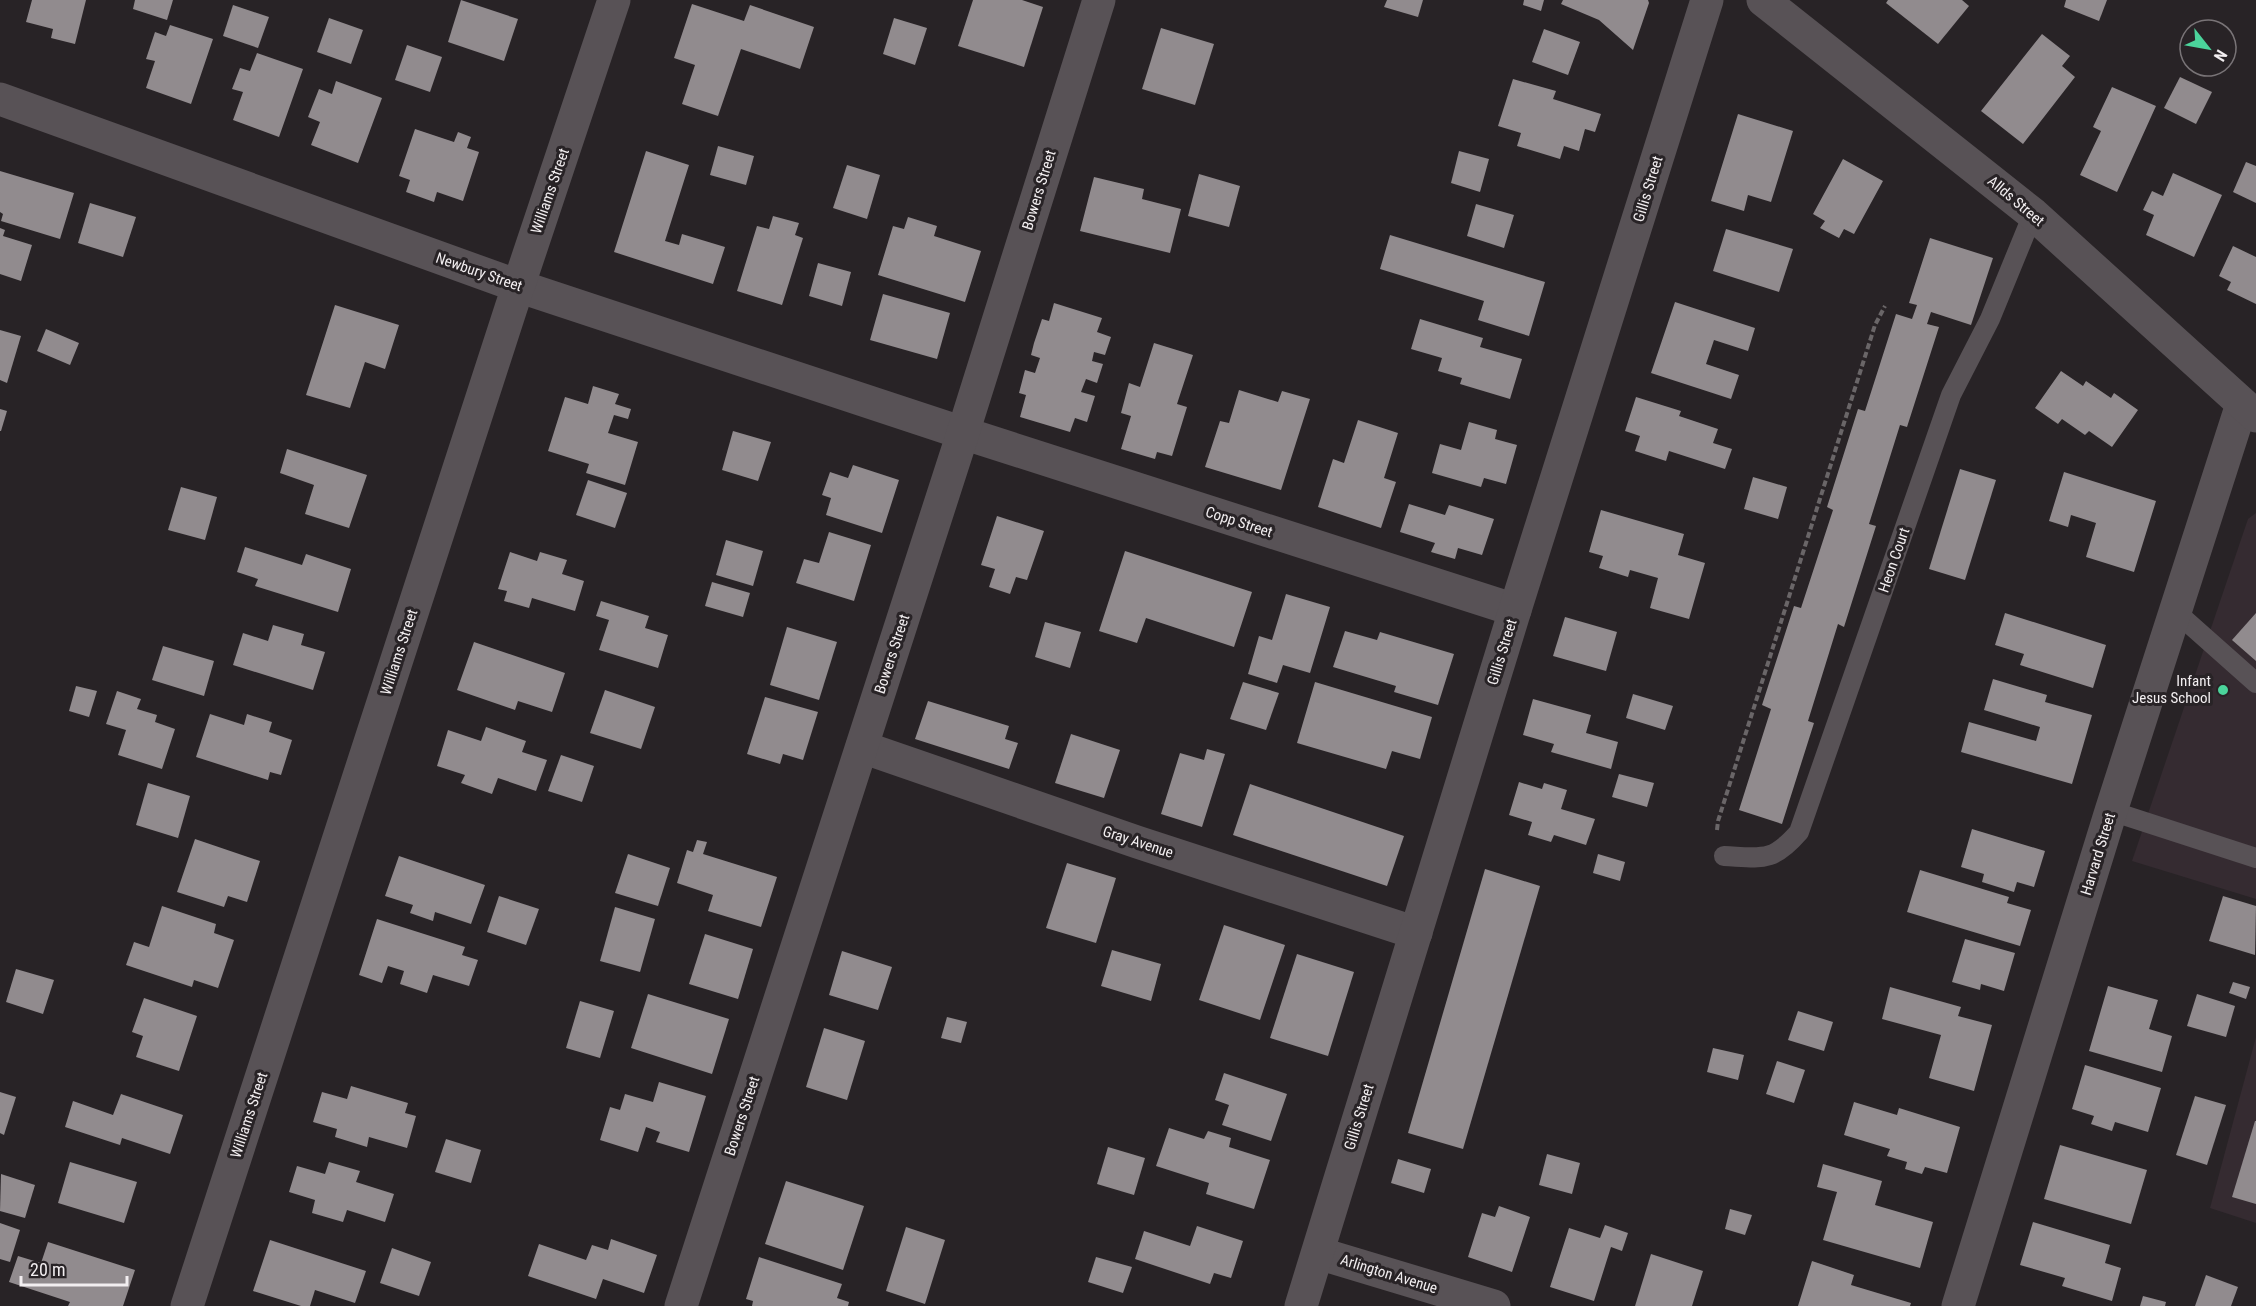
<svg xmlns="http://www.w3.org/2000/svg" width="2256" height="1306" font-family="'Roboto Condensed',sans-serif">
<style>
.built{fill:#352b31}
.building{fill:#918b8e}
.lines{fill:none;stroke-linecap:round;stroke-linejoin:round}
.path{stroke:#6a6668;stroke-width:4;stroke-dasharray:6 3;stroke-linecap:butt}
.service{stroke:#585256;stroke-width:20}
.minor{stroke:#585256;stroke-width:33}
.tertiary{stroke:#585256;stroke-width:33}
.poi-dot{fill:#4bd49b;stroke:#282326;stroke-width:2}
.labels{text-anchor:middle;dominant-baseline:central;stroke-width:6;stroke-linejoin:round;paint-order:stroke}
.street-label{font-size:15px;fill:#f2eef0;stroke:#282326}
.poi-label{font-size:15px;fill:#f2eef0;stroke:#282326;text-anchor:end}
</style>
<rect width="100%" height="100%" fill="#282326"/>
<!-- built -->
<g class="built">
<path d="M2256,513V899L2132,861L2248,519Z"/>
<path d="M2256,1037V1223L2210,1208Z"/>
</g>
<!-- building -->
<g class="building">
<path d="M32,0H86L75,44L51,38L53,29L26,22Z"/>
<path d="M135,0H173L167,20L133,9Z"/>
<path d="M461,0L518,19L504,61L448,42Z"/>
<path d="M973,0H1022L1043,7L1024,67L958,46Z"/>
<path d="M1387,0H1423L1418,17L1384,7Z"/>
<path d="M1524,0H1544L1541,11L1523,5Z"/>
<path d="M1563,0H1648L1649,3L1633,50L1599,20L1561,4Z"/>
<path d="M1888,0H1962L1969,6L1938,44L1886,3Z"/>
<path d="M2066,0H2107L2099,21L2064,7Z"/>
<path d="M692,4L744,21L750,5L814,27L800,69L741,49L718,116L682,104L695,65L674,58Z"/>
<path d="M233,5L269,17L258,48L223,36Z"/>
<path d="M329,18L363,30L351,64L317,52Z"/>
<path d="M894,18L927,28L915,65L883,54Z"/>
<path d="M170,25L213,39L191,104L146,88L155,61L146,59L155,32L166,36Z"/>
<path d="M1161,28L1214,44L1195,105L1142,89Z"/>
<path d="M1544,29L1580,42L1568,75L1532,62Z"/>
<path d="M2042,34L2070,56L2062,66L2075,77L2023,144L1981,111Z"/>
<path d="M407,45L442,57L430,92L395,80Z"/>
<path d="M257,53L303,69L279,137L233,120L243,92L232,89L240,68L250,71Z"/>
<path d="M2180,77L2212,92L2196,124L2164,108Z"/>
<path d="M1513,79L1556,91L1553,99L1601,114L1595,132L1585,129L1579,151L1564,146L1560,159L1517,146L1521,133L1498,126Z"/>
<path d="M336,81L382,98L358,163L311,145L320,122L308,117L319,89L332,94Z"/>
<path d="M2112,87L2156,106L2117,192L2080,175L2101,131L2093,127Z"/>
<path d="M1738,114L1793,131L1771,202L1748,195L1744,211L1711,201Z"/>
<path d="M415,129L454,142L458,132L471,137L467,148L479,152L463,201L437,192L434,202L406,192L410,180L399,176Z"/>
<path d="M718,146L754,156L746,185L710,175Z"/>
<path d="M646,151L689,165L665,241L679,245L682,234L725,247L713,284L614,252Z"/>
<path d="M1459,151L1489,159L1480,192L1451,183Z"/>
<path d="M1843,159L1883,181L1854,234L1844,229L1839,238L1820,228L1825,221L1813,214Z"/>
<path d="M2246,162L2256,166V203L2233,192Z"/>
<path d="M847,165L880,175L867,219L833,208Z"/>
<path d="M0,171L74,193L60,239L1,221L3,214L0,212Z"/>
<path d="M2173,173L2222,195L2194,257L2146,235L2154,215L2143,210L2152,191L2163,196Z"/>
<path d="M1199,174L1240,186L1229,227L1188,216Z"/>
<path d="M1094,177L1144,189L1142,199L1181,209L1170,253L1080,231Z"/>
<path d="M90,203L136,217L123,257L78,243Z"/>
<path d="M1476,204L1514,215L1504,248L1467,236Z"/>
<path d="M773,216L799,223L795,235L803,238L782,305L737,291L757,226L769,229Z"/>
<path d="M908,217L937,226L934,236L981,251L965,302L878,275L893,226L904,229Z"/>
<path d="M0,228L5,230L3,236L32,245L21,281L0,274Z"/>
<path d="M1726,229L1793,249L1779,292L1713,271Z"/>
<path d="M1390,235L1545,282L1529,336L1478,320L1484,301L1380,269Z"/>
<path d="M1930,238L1993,258L1971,325L1931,312L1927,324L1939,327L1907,427L1900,425L1869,524L1876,526L1844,627L1838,624L1808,721L1814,723L1782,824L1739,810L1771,709L1762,705L1794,606L1801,608L1833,510L1827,507L1858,409L1865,411L1896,314L1912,319L1917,305L1909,303Z"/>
<path d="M2233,246L2256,257V304L2227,290L2231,282L2219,276Z"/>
<path d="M818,263L851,272L842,306L809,296Z"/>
<path d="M883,294L950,313L937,359L870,340Z"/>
<path d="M1675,302L1755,328L1748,351L1714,340L1706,364L1739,375L1731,399L1651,373Z"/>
<path d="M1054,303L1102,318L1097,332L1111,337L1105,355L1094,352L1092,361L1103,364L1097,383L1086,379L1081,392L1095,396L1087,422L1075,418L1070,432L1020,417L1026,395L1019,393L1025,370L1035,373L1040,358L1031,355L1034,343L1042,319L1049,321Z"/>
<path d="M335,305L399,325L385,369L365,362L350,408L306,395Z"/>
<path d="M1420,319L1483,338L1480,347L1522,359L1510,399L1460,384L1462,378L1438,371L1442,358L1411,349Z"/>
<path d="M46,329L79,343L70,365L37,351Z"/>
<path d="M0,330L21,336L7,383L0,380Z"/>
<path d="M1154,343L1193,355L1177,404L1187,407L1172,456L1157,452L1155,459L1121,449L1131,416L1121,413L1129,383L1140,387Z"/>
<path d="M2061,371L2083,386L2086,381L2111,398L2114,393L2138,410L2112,447L2089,431L2085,435L2062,419L2058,424L2035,408Z"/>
<path d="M593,386L619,394L615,404L631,409L628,419L614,415L608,433L638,442L625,485L586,473L589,464L548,451L565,397L588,404Z"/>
<path d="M1239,390L1278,402L1282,391L1310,399L1281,490L1205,467L1220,421L1229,423Z"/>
<path d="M1636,397L1681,411L1679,416L1718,429L1713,443L1732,449L1725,469L1669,451L1666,461L1635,451L1640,436L1625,431Z"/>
<path d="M0,409L7,411L1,431H0Z"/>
<path d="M1358,420L1398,433L1384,478L1396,482L1381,528L1318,507L1333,459L1344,463Z"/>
<path d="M1469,422L1497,430L1495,439L1517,445L1506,484L1484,478L1481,487L1432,473L1440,444L1461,450Z"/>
<path d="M733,431L771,442L758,481L722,470Z"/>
<path d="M287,449L367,475L349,528L305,514L314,485L280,473Z"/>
<path d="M853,465L899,480L882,533L826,515L831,498L822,495L830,472L848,478Z"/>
<path d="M1960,469L1996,480L1965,580L1929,569Z"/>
<path d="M2064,472L2156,501L2134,572L2086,557L2096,523L2071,515L2068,527L2049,521Z"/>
<path d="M1753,477L1787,487L1778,519L1744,509Z"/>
<path d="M588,480L627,493L615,528L576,515Z"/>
<path d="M181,487L217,497L205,540L168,530Z"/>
<path d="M1409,504L1445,515L1449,505L1494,519L1482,555L1458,548L1455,559L1431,552L1435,543L1400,532Z"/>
<path d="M1601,510L1684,534L1678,555L1705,563L1689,619L1650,608L1658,578L1630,570L1628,577L1599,568L1603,556L1589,552Z"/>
<path d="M997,516L1044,531L1027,580L1016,577L1010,594L989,587L995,569L981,565Z"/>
<path d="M829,532L871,545L854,601L796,583L804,559L819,563Z"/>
<path d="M726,540L763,551L753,586L716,575Z"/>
<path d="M245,547L302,565L306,554L351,569L338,612L255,586L258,579L237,572Z"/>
<path d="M1125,551L1252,592L1234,647L1146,618L1137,643L1099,631Z"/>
<path d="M510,552L537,561L540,552L567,560L562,574L584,581L575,611L532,598L529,608L504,601L507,591L498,589Z"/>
<path d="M712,582L750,593L743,617L705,606Z"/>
<path d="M1286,594L1330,607L1310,673L1283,665L1277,683L1248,674L1259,636L1272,640Z"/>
<path d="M601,601L649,616L645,628L668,635L658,668L599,650L609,620L596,616Z"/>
<path d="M2005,613L2106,645L2093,688L2020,665L2024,654L1995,645Z"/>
<path d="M2256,613V661L2232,640Z"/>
<path d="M1565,617L1617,632L1606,671L1553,656Z"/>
<path d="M1045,622L1081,632L1070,668L1035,657Z"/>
<path d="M273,625L304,634L301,645L325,652L313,690L233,665L243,633L268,641Z"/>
<path d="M787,627L837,642L819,700L770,685Z"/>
<path d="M1345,631L1377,640L1380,632L1454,654L1438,705L1394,692L1396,686L1333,667Z"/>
<path d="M474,642L565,673L552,712L518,701L515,710L457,690Z"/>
<path d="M163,646L214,661L204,696L152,680Z"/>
<path d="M1993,679L2047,695L2045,702L2092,715L2072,784L1961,752L1969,722L2036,741L2040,727L1984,710Z"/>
<path d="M1243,682L1279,693L1266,730L1230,719Z"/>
<path d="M1315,682L1432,717L1420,759L1392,751L1386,769L1297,743Z"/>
<path d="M76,686L97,691L89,717L69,711Z"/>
<path d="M605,690L655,707L641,749L590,733Z"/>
<path d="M117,691L141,699L137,709L157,715L155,722L175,729L162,769L118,755L126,730L106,724Z"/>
<path d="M1633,694L1673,706L1665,730L1626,718Z"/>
<path d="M765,697L818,712L803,760L783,754L780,764L747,754Z"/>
<path d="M1533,699L1591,715L1586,733L1618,742L1611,769L1551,752L1554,744L1523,735Z"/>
<path d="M928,701L1009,726L1005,739L1018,743L1009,769L915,739Z"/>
<path d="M210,714L244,725L247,714L272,722L269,732L292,740L281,775L270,772L268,780L196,757Z"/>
<path d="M486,727L526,741L522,752L547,760L536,791L498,778L492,794L461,783L465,775L437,766L448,730L481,741Z"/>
<path d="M1071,734L1120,750L1104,798L1055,783Z"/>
<path d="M1207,749L1225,754L1202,827L1161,814L1180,753L1204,760Z"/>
<path d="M561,755L594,766L582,802L548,791Z"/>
<path d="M1619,774L1654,783L1647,807L1612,797Z"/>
<path d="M1519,782L1542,789L1544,783L1567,790L1561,809L1595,819L1586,845L1554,835L1551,842L1528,835L1532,822L1509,815Z"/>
<path d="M148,783L190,796L178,838L136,825Z"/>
<path d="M1250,784L1404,836L1387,886L1233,835Z"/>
<path d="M1972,829L2045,851L2034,887L2017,882L2014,892L1982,882L1984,874L1961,867Z"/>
<path d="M195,839L260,861L247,902L228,896L224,907L177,892Z"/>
<path d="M697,840L707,842L703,854L777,877L761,927L708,911L713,895L677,883L687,850L693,852Z"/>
<path d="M628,854L670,868L658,906L615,893Z"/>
<path d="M1598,854L1625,862L1620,881L1593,873Z"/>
<path d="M399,856L485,885L471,924L435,912L433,921L410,913L413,905L385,896Z"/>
<path d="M1067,863L1116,878L1096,943L1046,928Z"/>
<path d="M1485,869L1540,886L1463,1149L1408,1133Z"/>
<path d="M1920,870L2009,897L2007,903L2031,910L2020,946L1907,912Z"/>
<path d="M499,896L539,909L526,945L487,932Z"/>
<path d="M2223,896L2256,906L2255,955L2209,941Z"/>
<path d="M162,906L216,924L214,933L234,940L218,988L194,980L192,987L126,965L134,942L149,947Z"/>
<path d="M615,907L655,919L640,972L600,961Z"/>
<path d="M377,919L465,947L462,955L478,960L469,986L433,975L427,993L400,984L404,971L388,966L382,983L359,975Z"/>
<path d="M1224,925L1285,945L1260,1020L1199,1000Z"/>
<path d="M705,934L753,949L738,999L689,984Z"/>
<path d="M1965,939L2015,953L2004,991L1981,984L1980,990L1952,982Z"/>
<path d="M1112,950L1161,964L1151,1001L1101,986Z"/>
<path d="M842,951L892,967L878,1010L829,995Z"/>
<path d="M1297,954L1354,972L1328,1056L1270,1038Z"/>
<path d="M16,969L54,980L43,1014L6,1002Z"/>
<path d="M2233,982L2250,987L2246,999L2229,993Z"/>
<path d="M2108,986L2158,1000L2149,1029L2172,1036L2162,1072L2089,1051Z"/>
<path d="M1890,987L1961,1007L1958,1016L1992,1025L1974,1091L1929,1078L1941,1035L1882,1019Z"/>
<path d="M648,994L729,1019L712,1074L631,1048Z"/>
<path d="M2197,994L2235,1006L2226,1037L2187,1026Z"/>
<path d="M144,998L197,1016L179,1071L136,1057L143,1036L132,1032Z"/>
<path d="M580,1001L614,1011L600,1058L566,1048Z"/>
<path d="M1798,1011L1833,1022L1824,1051L1788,1040Z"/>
<path d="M947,1017L967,1022L961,1043L941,1038Z"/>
<path d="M824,1028L865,1041L847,1100L806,1087Z"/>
<path d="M1713,1048L1744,1055L1738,1080L1707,1072Z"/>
<path d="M1777,1061L1805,1070L1794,1103L1766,1094Z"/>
<path d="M2085,1065L2161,1088L2148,1132L2115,1122L2112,1131L2091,1124L2094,1116L2072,1109Z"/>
<path d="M1224,1073L1287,1094L1271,1141L1222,1125L1229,1105L1215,1100Z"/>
<path d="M659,1082L706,1096L689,1152L656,1142L660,1132L646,1127L638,1152L600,1140L610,1107L620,1110L625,1094L653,1102Z"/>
<path d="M351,1086L408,1103L405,1113L416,1116L407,1148L369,1137L367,1147L335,1137L337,1129L313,1122L322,1092L347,1099Z"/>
<path d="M0,1092L16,1097L4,1135L0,1133Z"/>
<path d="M121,1094L183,1115L170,1154L122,1138L120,1145L65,1127L73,1101L113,1115Z"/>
<path d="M2195,1096L2226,1105L2207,1165L2176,1155Z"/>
<path d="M1854,1102L1897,1115L1899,1108L1960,1127L1947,1173L1925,1167L1922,1174L1905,1169L1907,1162L1887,1156L1890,1149L1844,1135Z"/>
<path d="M2255,1121H2256V1204L2232,1197Z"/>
<path d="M1169,1128L1204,1139L1208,1131L1231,1138L1229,1147L1270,1160L1254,1209L1206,1194L1209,1183L1156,1166Z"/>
<path d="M446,1139L481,1150L471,1183L435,1172Z"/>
<path d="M2060,1145L2147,1170L2131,1224L2044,1199Z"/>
<path d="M1108,1147L1145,1158L1134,1195L1097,1184Z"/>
<path d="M1547,1154L1580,1163L1572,1194L1539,1185Z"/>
<path d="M1398,1159L1431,1169L1424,1193L1391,1183Z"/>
<path d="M70,1162L137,1182L124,1223L58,1203Z"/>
<path d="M329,1162L360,1171L356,1182L394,1194L385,1222L347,1210L343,1222L312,1213L315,1200L289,1192L297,1166L325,1174Z"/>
<path d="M1823,1164L1882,1181L1875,1205L1933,1222L1920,1268L1823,1240L1837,1192L1817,1187Z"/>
<path d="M1,1174L35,1185L25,1218L0,1211Z"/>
<path d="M786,1181L864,1206L843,1270L765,1244Z"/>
<path d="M1499,1206L1530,1217L1512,1272L1468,1257L1482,1213L1495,1217Z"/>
<path d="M1730,1209L1752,1215L1745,1235L1725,1229Z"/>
<path d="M2033,1222L2110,1245L2105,1263L2121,1268L2112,1301L2062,1286L2065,1278L2020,1265Z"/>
<path d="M0,1223L20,1230L10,1262L0,1259Z"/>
<path d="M1605,1225L1628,1233L1622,1251L1611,1247L1594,1301L1550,1287L1569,1228L1600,1238Z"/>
<path d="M1197,1226L1243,1241L1231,1278L1214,1273L1210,1284L1135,1259L1144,1231L1190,1246Z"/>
<path d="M906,1227L945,1240L925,1304L886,1291Z"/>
<path d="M611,1239L657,1255L644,1293L603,1279L596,1299L528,1276L539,1244L586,1260L592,1245L608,1250Z"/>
<path d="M270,1240L366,1271L355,1303L315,1290L310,1306H301L253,1291Z"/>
<path d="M48,1242L135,1270L123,1306H68L70,1302L9,1282L18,1256L41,1263Z"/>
<path d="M392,1248L431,1262L419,1296L380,1283Z"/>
<path d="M1651,1254L1703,1271L1692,1306H1635Z"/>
<path d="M759,1257L842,1284L837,1298L849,1302L848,1306H752L753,1301L746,1299Z"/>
<path d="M1096,1257L1132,1267L1123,1293L1088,1282Z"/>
<path d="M1812,1261L1854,1275L1851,1285L1911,1303L1910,1306H1798Z"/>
<path d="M2206,1275L2238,1287L2231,1306H2195Z"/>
<path d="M2143,1296L2166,1302L2165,1306H2140Z"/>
</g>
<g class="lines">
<!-- path -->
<path class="path" d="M1717,830L1718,821L1875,325L1885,306"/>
<!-- service -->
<g class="service">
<path d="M2175,611L2256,683"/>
<path d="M2111,811L2256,858"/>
<path d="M1724,856C1762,858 1772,863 1799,832L1951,395L1990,319L2033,214"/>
</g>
<!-- minor -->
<g class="minor">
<path d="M0,99L518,286L963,433L1515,610"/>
<path d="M862,747L1137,842L1416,933"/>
<path d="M1318,1253L1494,1306"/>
<path d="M187,1306L511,308L614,0"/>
<path d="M681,1306L963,433L1099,0"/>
<path d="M1301,1306L1515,610L1707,0"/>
<path d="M1958,1306L2111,811L2242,404"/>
</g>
<!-- tertiary -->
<path class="tertiary" d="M1763,0L2033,214L2256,416"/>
</g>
<!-- markers -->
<circle class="poi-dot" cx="2223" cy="690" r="6"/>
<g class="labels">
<!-- street labels -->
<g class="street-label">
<text transform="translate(1648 189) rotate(-73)">Gillis Street</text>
<text transform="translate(1039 190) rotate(-73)">Bowers Street</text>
<text transform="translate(550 191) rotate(-71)">Williams Street</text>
<text transform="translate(2016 201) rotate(40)">Allds Street</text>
<text transform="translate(479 272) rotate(19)">Newbury Street</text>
<text transform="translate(1239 522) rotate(18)">Copp Street</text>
<text transform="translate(1894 560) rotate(-71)">Heon Court</text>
<text transform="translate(399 652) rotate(-72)">Williams Street</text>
<text transform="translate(1502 652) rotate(-73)">Gillis Street</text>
<text transform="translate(892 654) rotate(-72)">Bowers Street</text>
<text transform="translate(1138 842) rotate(18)">Gray Avenue</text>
<text transform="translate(2098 854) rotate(-73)">Harvard Street</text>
<text transform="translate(249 1115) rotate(-72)">Williams Street</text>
<text transform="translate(742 1116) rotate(-72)">Bowers Street</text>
<text transform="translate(1359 1117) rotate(-73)">Gillis Street</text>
<text transform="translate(1389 1274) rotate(17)">Arlington Avenue</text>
</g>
<!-- poi labels -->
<g class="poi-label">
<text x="2211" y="681">Infant<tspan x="2211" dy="17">Jesus School</tspan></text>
</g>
</g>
<!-- north arrow -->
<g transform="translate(2208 48) rotate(121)"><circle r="28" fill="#282326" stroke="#797477" stroke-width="1.5"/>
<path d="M0-4.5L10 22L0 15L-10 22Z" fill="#4bd49b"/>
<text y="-9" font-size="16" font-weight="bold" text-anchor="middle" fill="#f2eef0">N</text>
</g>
<!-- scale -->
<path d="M21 1276v9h106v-9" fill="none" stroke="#f2eef0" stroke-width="3"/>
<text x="30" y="1276" font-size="18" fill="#f2eef0" stroke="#282326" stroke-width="4.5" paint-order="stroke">20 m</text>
</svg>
